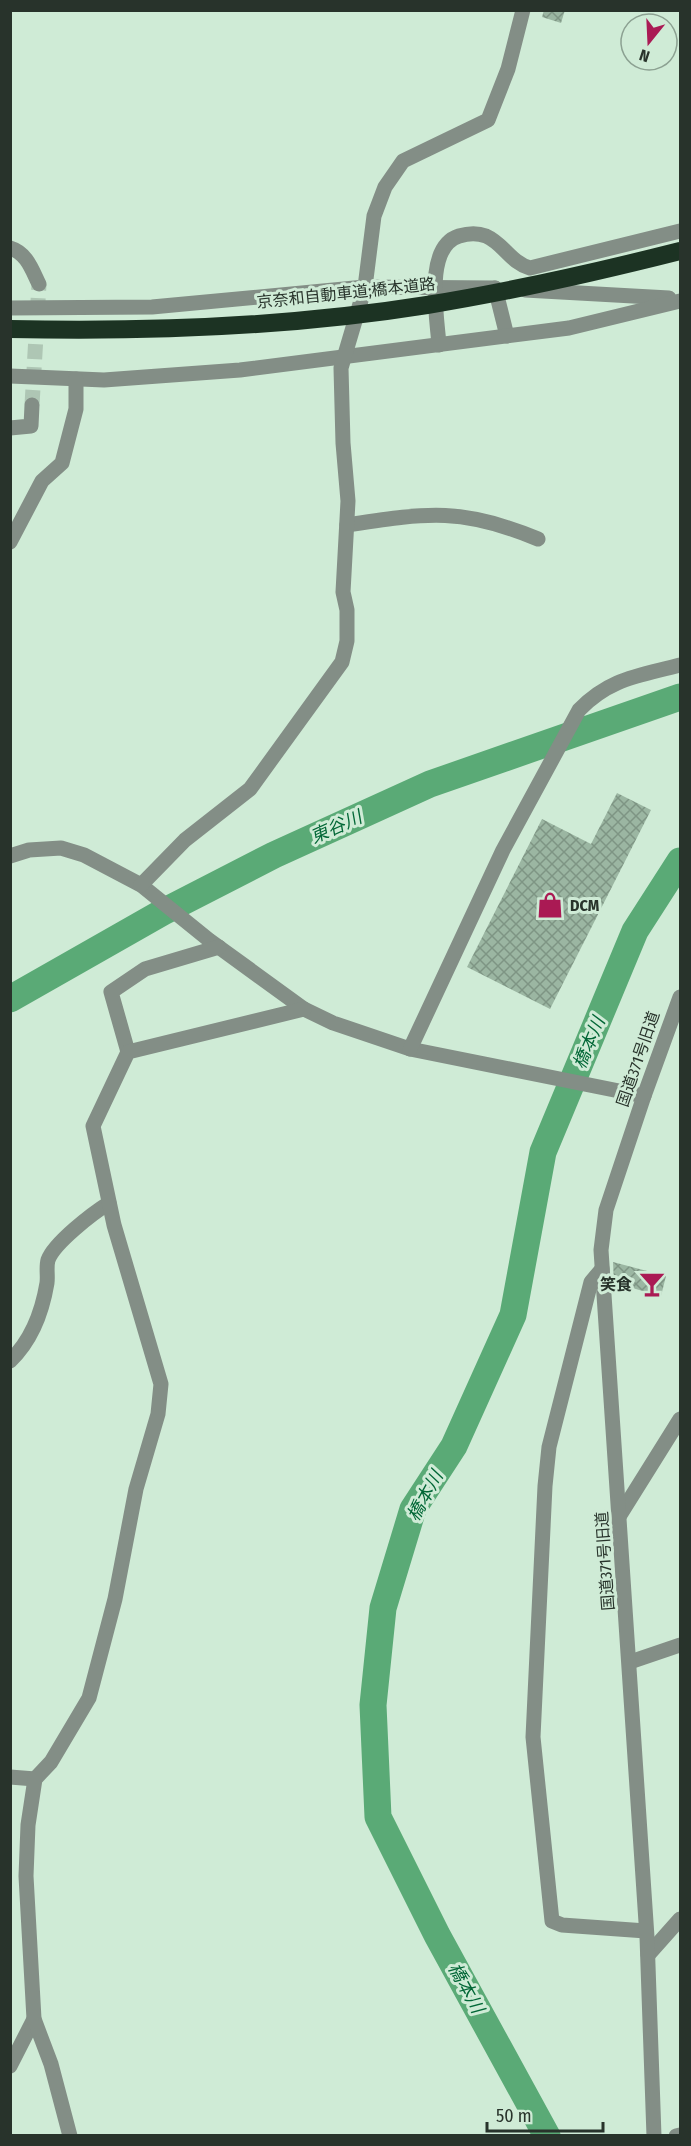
<svg xmlns="http://www.w3.org/2000/svg" width="691" height="2146" font-family="'Fira Sans Condensed','Noto Sans JP',sans-serif">
<style>
.lines{fill:none;stroke-linecap:round;stroke-linejoin:round}
.river{stroke:#5aaa76;stroke-width:27}
.building{fill:url(#building-cross-hatch)}
.minor-tunnel{stroke:#aec6b4;stroke-width:15;stroke-dasharray:15 8;stroke-linecap:butt}
.minor{stroke:#838e86;stroke-width:15}
.highway-bridge{stroke:#1c3323;stroke-width:18}
.labels{text-anchor:middle;dominant-baseline:central;stroke-width:6;stroke-linejoin:round;paint-order:stroke}
.street-label{font-size:16px;fill:#28332b;stroke:#cfebd6}
.poi-label{font-size:16px;font-weight:bold;fill:#28332b;stroke:#cfebd6;text-anchor:start}
.water-label{font-size:18px;font-style:italic;fill:#026736;stroke:#cfebd6}
</style>
<defs>
<pattern id="building-cross-hatch" width="8" height="8" patternUnits="userSpaceOnUse" patternTransform="scale(1.5)"><rect width="8" height="8" fill="#9bb6a2"/><path d="M0 0l8 8M0 8l8-8" fill="none" stroke="#7e9584"/></pattern>
</defs>
<rect width="100%" height="100%" fill="#cfebd6"/>
<g class="lines">
<!-- river -->
<g class="river">
<path d="M10,999L163,912L274,855L430,784L680,697"/>
<path d="M547,2136L437,1935L378,1817L373,1705L383,1608L413,1509L454,1446L513,1315L543,1152L635,931L680,861"/>
</g>
</g>
<!-- building -->
<g class="building">
<path d="M544,10H565L561,23L542,17Z"/>
<path d="M617,793L651,810L550,1009L467,967L542,819L591,844Z"/>
<path d="M613,1262L666,1276L661,1296L614,1283Z"/>
</g>
<g class="lines">
<!-- minor-tunnel -->
<path class="minor-tunnel" d="M32,405L39,284"/>
<!-- minor -->
<g class="minor">
<path d="M10,248C27,253 32,270 39,284"/>
<path d="M495,288L507,336"/>
<path d="M525,290L669,298"/>
<path d="M10,308L152,307L365,287L495,288"/>
<path d="M439,345C437,316 424,247 459,236C469,233 478,233 486,236C504,244 510,262 530,268L680,231"/>
<path d="M10,376L104,380L240,370L569,328L680,301"/>
<path d="M10,428L31,426L32,405"/>
<path d="M347,525C427,513 461,507 538,539"/>
<path d="M10,542L42,481L62,463L76,409V379"/>
<path d="M10,856L29,850L61,848L84,855L141,885L209,940L304,1009L333,1023L410,1049L644,1096"/>
<path d="M141,885L185,840L250,789L342,662L347,641V610L343,592L348,501L343,443L341,368L365,287L374,216L385,187L403,161L488,120L508,69L523,10"/>
<path d="M410,1049L503,850L579,710C610,678 639,676 680,665"/>
<path d="M128,1052L111,992L145,969L219,947"/>
<path d="M602,1269L591,1282L549,1447L545,1486L533,1737L552,1921L562,1925L646,1931"/>
<path d="M10,1361C32,1340 42,1313 47,1283C48,1276 46,1267 48,1260C54,1243 93,1213 109,1203"/>
<path d="M620,1515L680,1419"/>
<path d="M630,1662L680,1645"/>
<path d="M10,1777L35,1779"/>
<path d="M648,1955L680,1919"/>
<path d="M10,2066L34,2019"/>
<path d="M70,2136L51,2064L34,2019L26,1876L28,1825L35,1779L51,1762L89,1698L115,1599L136,1489L158,1414L161,1384L114,1225L93,1126L128,1052L304,1009"/>
<path d="M654,2136L647,1937L601,1250L606,1210L644,1096L680,997"/>
<path d="M676,2136L680,2135"/>
</g>
<!-- highway-bridge -->
<path class="highway-bridge" d="M10,329C149,332 290,327 427,305C513,291 597,272 680,251"/>
</g>
<!-- icons -->
<defs>
<g id="shop-bare" transform="scale(2.07)"><path d="M-5-2.5h2.3a2.7 3.5 0 0 1 5.4 0H5L5.5 6h-11ZM-1.5-2.5h3a1.5 2.3 0 0 0-3 0Z" fill="#aa1a54" stroke="#cfebd6" stroke-width="2.5" paint-order="stroke"/></g>
<g id="bar-bare" transform="scale(2.07)"><path d="M-6-5H6L.8 .8V4.5H3.5V6h-7V4.5H-.8V.8Z" fill="#aa1a54" stroke="#cfebd6" stroke-width="2.5" paint-order="stroke"/></g>
</defs>
<g fill-rule="evenodd">
<use href="#shop-bare" x="550" y="905"/>
<use href="#bar-bare" x="652" y="1284"/>
</g>
<g class="labels">
<!-- street labels -->
<g class="street-label">
<text transform="translate(346 293) rotate(-6)">京奈和自動車道;橋本道路</text>
<text transform="translate(638 1059) rotate(-71)">国道371号旧道</text>
<text transform="translate(605 1561) rotate(-94)">国道371号旧道</text>
</g>
<!-- poi labels -->
<g class="poi-label">
<text x="570" y="905">DCM</text>
<text x="632" y="1284" text-anchor="end">笑食</text>
</g>
<!-- water labels -->
<g class="water-label">
<text transform="translate(336 827) rotate(-24)">東谷川</text>
<text transform="translate(589 1043) rotate(-67)">橋本川</text>
<text transform="translate(425 1496) rotate(-61)">橋本川</text>
<text transform="translate(466 1988) rotate(61)">橋本川</text>
</g>
</g>
<!-- border -->
<rect width="691" height="2146" fill="none" stroke="#28332b" stroke-width="24"/>
<!-- north arrow -->
<g transform="translate(649 42) rotate(198)"><circle r="28" fill="#cfebd6" stroke="#8ca192" stroke-width="1.5"/>
<path d="M0-4.5L10 22L0 15L-10 22Z" fill="#aa1a54"/>
<text y="-9" font-size="16" font-weight="bold" text-anchor="middle" fill="#28332b">N</text>
</g>
<!-- scale -->
<path d="M487 2122v9h116v-9" fill="none" stroke="#28332b" stroke-width="3"/>
<text x="496" y="2122" font-size="18" fill="#28332b" stroke="#cfebd6" stroke-width="4.5" paint-order="stroke">50 m</text>
</svg>
